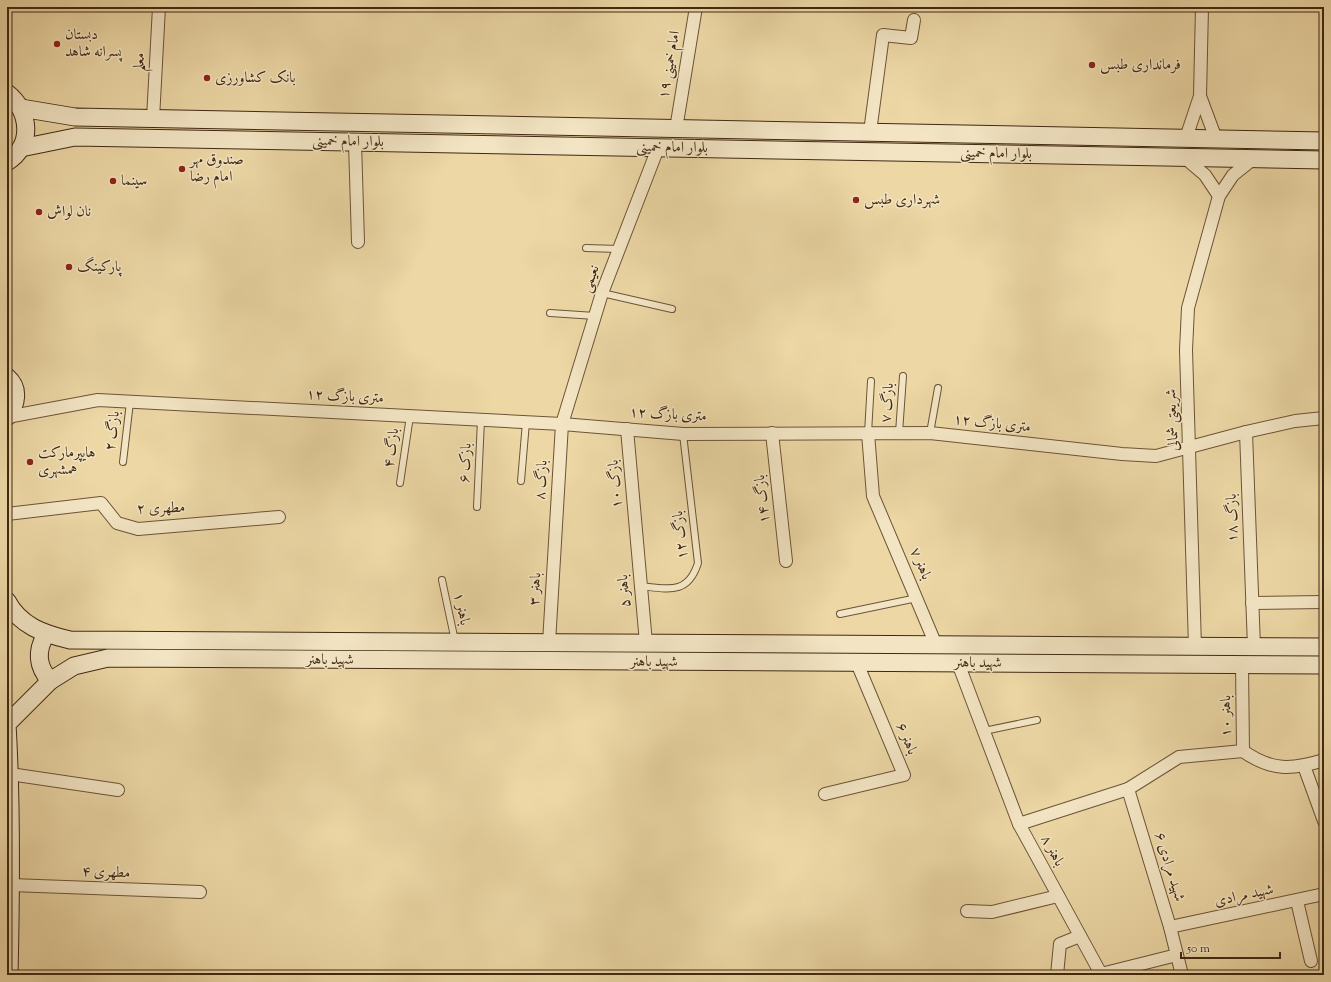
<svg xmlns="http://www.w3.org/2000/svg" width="1331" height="982" font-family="'Sorts Mill Goudy',Amiri,serif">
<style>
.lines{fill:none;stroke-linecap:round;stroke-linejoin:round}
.lane-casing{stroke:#6b5438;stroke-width:8}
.street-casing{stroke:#6b5438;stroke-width:14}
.secondary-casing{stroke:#402913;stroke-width:19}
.lane{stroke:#f3e5c4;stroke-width:6}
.street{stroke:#f3e5c4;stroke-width:12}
.secondary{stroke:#f3e5c4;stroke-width:17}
.poi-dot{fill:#8f2418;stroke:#f3e5c4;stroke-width:1.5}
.labels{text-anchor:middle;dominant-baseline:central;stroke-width:3;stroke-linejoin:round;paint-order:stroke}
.poi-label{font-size:15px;fill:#402913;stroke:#f3e5c4;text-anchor:start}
.street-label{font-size:15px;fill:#402913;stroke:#f3e5c4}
</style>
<rect width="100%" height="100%" fill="#ecd7a5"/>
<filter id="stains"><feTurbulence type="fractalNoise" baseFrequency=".005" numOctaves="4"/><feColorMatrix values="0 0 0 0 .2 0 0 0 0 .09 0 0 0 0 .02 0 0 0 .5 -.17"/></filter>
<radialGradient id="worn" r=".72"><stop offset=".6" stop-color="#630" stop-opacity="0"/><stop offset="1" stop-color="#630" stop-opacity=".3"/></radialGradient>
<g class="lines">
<!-- lane casing -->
<g class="lane-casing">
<g id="lane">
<path d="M586,248L619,249"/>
<path d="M602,293L672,309"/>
<path d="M550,313L595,316"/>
<path d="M868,433L871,381"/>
<path d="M899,433L903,376"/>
<path d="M930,433L938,388"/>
<path d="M123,462L130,402"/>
<path d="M521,481L526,422"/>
<path d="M400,483L410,416"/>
<path d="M477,507L481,420"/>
<path d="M442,580L455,641"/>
<path d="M641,586C668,589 688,595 698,563L683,434"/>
<path d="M840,614L917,598"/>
<path d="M984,731L1037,720"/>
</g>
</g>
<!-- street casing -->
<g class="street-casing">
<g id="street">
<path d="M1200,96L1216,139"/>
<path d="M153,119L159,7"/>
<path d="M676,129L696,7"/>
<path d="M870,132L883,35L911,38L914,20"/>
<path d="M1186,138L1200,96L1202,7"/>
<path d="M355,142L358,242"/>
<path d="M1185,158L1205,175L1219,196"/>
<path d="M7,417L98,400L562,424L683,434L930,433L1122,454L1156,456L1246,432L1295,421L1324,418"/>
<path d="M627,429L646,643"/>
<path d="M1246,432L1254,647"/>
<path d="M772,433L786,561"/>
<path d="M868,433L873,496L936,645"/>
<path d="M7,514L101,503L117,523L138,529L279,517"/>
<path d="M1252,603L1324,602"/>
<path d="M549,643L562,424L602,293L658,148"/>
<path d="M1195,647L1186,350L1188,308L1219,196L1233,175L1253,159"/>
<path d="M958,663L1019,824L1101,974L1177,955"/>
<path d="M1242,665L1243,751C1271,771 1292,770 1324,760"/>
<path d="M1304,766L1324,821"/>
<path d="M10,774L118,790"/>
<path d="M1128,789L1170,927L1182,975"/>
<path d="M825,794L904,775L857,663"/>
<path d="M1019,824L1128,789L1179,757L1243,751"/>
<path d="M11,885L200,892"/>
<path d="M1297,901L1311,961"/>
<path d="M967,911L992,912L1058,896"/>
<path d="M1170,927L1324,894"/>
<path d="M1057,975L1060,944L1080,936"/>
</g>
</g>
<!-- secondary casing -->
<g class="secondary-casing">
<g id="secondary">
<path d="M7,93C30,111 34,145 7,162"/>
<path d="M21,108L75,117L1324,141"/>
<path d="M21,148L75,137L1324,160"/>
<path d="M7,377C20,388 17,405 7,417"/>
<path d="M7,601C20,626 44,634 70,640L1324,647"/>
<path d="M46,634C36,651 37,666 50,681"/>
<path d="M9,975C11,891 12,808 7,724L50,681L74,666L108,658L1324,665"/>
</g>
</g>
<!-- lane -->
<use href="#lane" class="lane"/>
<!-- street -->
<use href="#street" class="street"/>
<!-- secondary -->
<use href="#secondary" class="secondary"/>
</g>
<!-- markers -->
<g class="poi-dot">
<circle cx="57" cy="44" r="4"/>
<circle cx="1092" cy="65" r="4"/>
<circle cx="207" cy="78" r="4"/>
<circle cx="182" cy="169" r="4"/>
<circle cx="113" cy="181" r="4"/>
<circle cx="856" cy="200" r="4"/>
<circle cx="39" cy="212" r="4"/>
<circle cx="69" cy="267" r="4"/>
<circle cx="30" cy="462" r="4"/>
</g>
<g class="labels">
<!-- poi labels -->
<g class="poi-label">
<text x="65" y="35">دبستان<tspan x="65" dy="17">پسرانه شاهد</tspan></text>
<text x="1100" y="65">فرمانداری طبس</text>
<text x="215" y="78">بانک کشاورزی</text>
<text x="190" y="160">صندوق مهر<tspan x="190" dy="17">امام رضا</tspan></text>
<text x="121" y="181">سینما</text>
<text x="864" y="200">شهرداری طبس</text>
<text x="47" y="212">نان لواش</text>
<text x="77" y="267">پارکینگ</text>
<text x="38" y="453">هايپرماركت<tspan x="38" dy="17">همشهری</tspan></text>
</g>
<!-- street labels -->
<g class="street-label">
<text transform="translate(140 62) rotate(-87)">معلم</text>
<text transform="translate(670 65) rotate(-80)">امام خمینی ۱۹</text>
<text transform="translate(348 142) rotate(1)">بلوار امام خمینی</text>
<text transform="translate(672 148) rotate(1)">بلوار امام خمینی</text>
<text transform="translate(996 154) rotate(1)">بلوار امام خمینی</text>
<text transform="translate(591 279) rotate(-70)">نعیمی</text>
<text transform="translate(345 397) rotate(3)">۱۲ متری بازگ</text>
<text transform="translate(888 403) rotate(-86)">بازگ ۷</text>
<text transform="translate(668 415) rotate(3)">۱۲ متری بازگ</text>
<text transform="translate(1173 420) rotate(-93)">شریعتی شمالی</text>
<text transform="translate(992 424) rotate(6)">۱۲ متری بازگ</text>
<text transform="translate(113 431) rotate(-83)">بازگ ۲</text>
<text transform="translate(392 448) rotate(-82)">بازگ ۴</text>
<text transform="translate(466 463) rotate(-87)">بازک ۶</text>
<text transform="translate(542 480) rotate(-87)">بازگ ۸</text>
<text transform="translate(616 484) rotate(-95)">بازگ ۱۰</text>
<text transform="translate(763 499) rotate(-96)">بازگ ۱۴</text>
<text transform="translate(161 509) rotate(-2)">مطهری ۲</text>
<text transform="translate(1233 518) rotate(-92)">بازگ ۱۸</text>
<text transform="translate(681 535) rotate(-96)">بازگ ۱۲</text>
<text transform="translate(920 564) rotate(67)">باهنر ۷</text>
<text transform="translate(536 589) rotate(-87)">باهنر ۳</text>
<text transform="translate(625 591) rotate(-95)">باهنر ۵</text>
<text transform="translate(461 609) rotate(78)">باهنر ۱</text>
<text x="330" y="660">شهید باهنر</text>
<text x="654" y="662">شهید باهنر</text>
<text x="978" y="663">شهید باهنر</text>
<text transform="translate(1227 716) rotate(-91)">باهنر ۱۰</text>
<text transform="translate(906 739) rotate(67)">باهنر ۶</text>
<text transform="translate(1052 851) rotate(62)">باهنر ۸</text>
<text transform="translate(1169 867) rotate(73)">شهید مرادی ۶</text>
<text transform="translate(106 873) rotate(2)">مطهری ۴</text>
<text transform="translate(1244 896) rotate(-12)">شهید مرادی</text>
</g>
</g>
<!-- margin -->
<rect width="1331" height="982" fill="none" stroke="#ecd7a5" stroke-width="24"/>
<rect x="8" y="8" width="1315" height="966" fill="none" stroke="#402913" stroke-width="2"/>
<rect x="12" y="12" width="1307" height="958" fill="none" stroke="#402913"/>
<!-- scale -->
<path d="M1181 952v6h99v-6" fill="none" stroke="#402913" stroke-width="2"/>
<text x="1187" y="952" font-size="12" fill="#402913" stroke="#f3e5c4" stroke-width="3" paint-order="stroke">50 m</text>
<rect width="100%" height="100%" filter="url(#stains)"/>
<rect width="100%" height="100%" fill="url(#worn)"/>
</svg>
